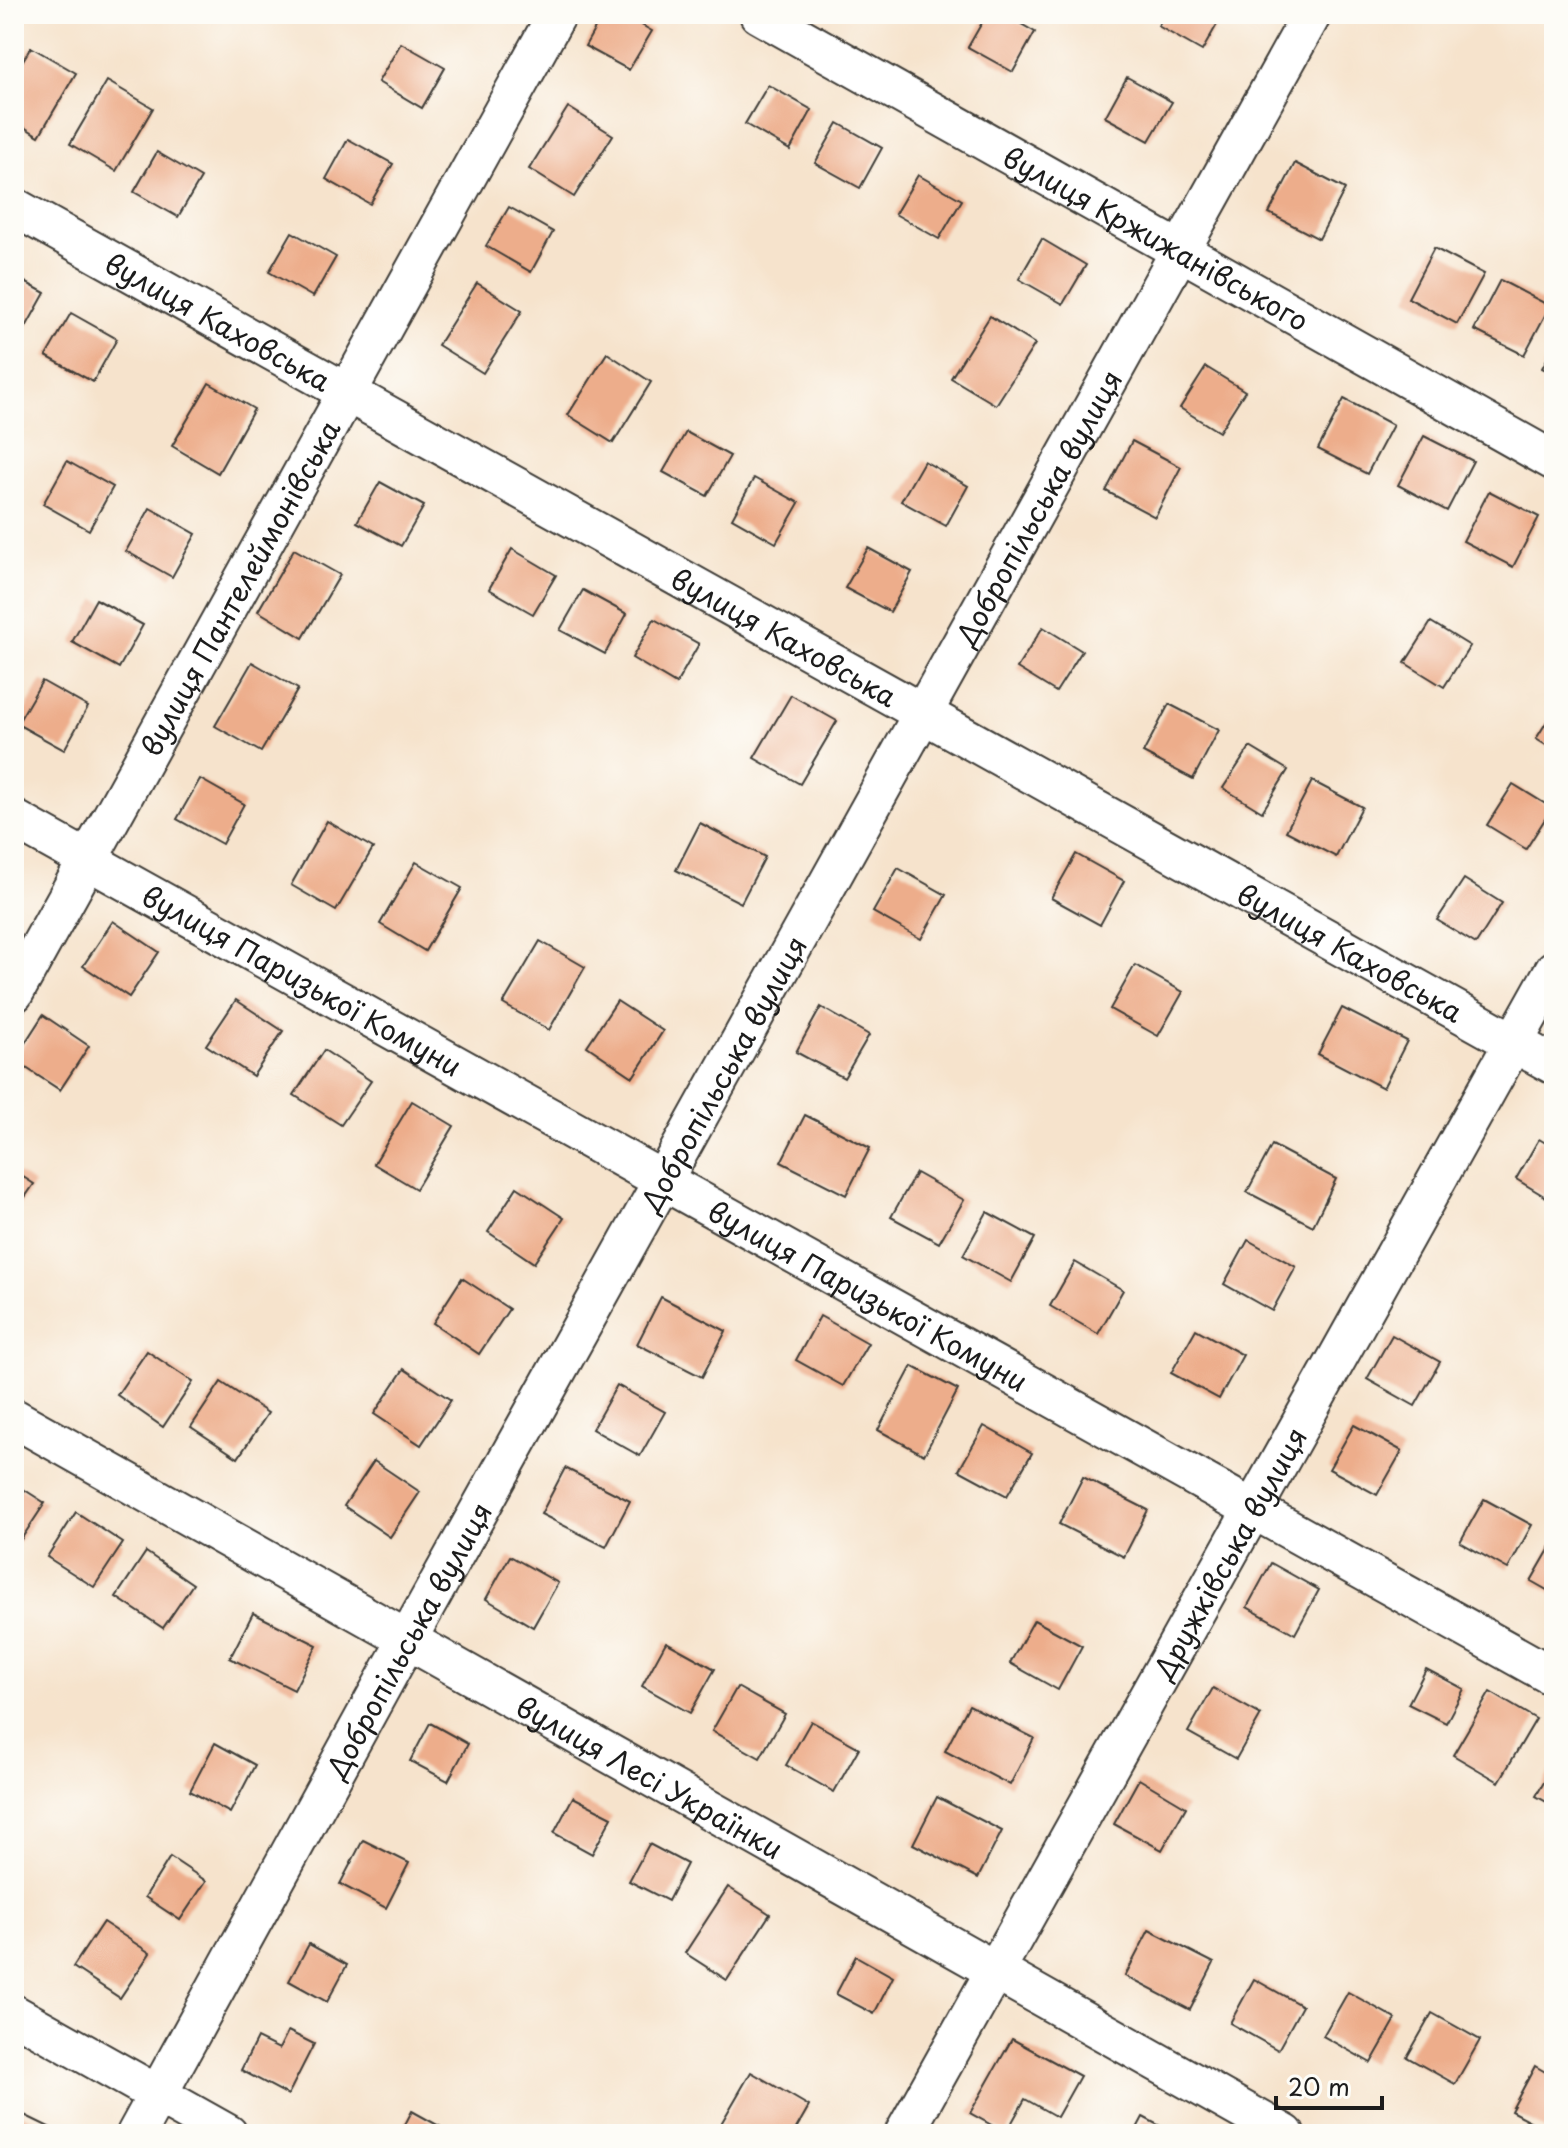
<svg xmlns="http://www.w3.org/2000/svg" width="1568" height="2148" font-family="'Playpen Sans',sans-serif">
<style>
.building{fill:#edad8b}
.lines{fill:none;stroke-linecap:round;stroke-linejoin:round}
.minor-casing{stroke:#3d3a36;stroke-width:42}
.minor{stroke:#fff;stroke-width:38}
.labels{text-anchor:middle;dominant-baseline:central;stroke-width:8;stroke-linejoin:round;paint-order:stroke}
.street-label{font-size:28px;fill:#1c1c1c;stroke:#fdfcf7}
</style>
<rect width="100%" height="100%" fill="#fdfcf7"/>
<filter id="ink" filterUnits="userSpaceOnUse"><feTurbulence type="fractalNoise" baseFrequency=".0125" numOctaves="2"/><feDisplacementMap in="SourceGraphic" scale="16" xChannelSelector="R" yChannelSelector="G"/><feConvolveMatrix kernelMatrix="1 2 1 2 8 2 1 2 1" color-interpolation-filters="sRGB"/></filter>
<filter id="wash" filterUnits="userSpaceOnUse"><feTurbulence type="fractalNoise" baseFrequency=".006" numOctaves="4" result="noise"/><feDisplacementMap in="SourceGraphic" scale="32" xChannelSelector="R" yChannelSelector="G"/><feGaussianBlur stdDeviation="1.8" result="paint"/><feColorMatrix in="noise" values="0 0 0 0 0 0 0 0 0 0 0 0 0 0 0 0 0 1.4 0 .05"/><feComposite in="paint" operator="in"/></filter>
<g filter="url(#wash)">
<rect width="100%" height="100%" fill="#f6e3cc"/>
<g id="blocks">
<!-- building -->
<g class="building">
<path d="M603,14H622L652,31L629,70L585,46Z"/>
<path d="M987,14H1004L1035,32L1013,72L968,47Z"/>
<path d="M1165,14H1223L1202,51L1158,26Z"/>
<path d="M401,43L445,68L422,108L378,82Z"/>
<path d="M31,47L76,73L39,136L14,121V75Z"/>
<path d="M1127,77L1172,102L1149,141L1105,117Z"/>
<path d="M107,81L153,108L116,171L70,144Z"/>
<path d="M768,85L812,110L790,150L745,124Z"/>
<path d="M568,107L613,135L574,197L529,169Z"/>
<path d="M838,123L882,148L860,188L815,163Z"/>
<path d="M348,139L393,164L370,204L326,179Z"/>
<path d="M157,152L201,178L178,217L134,192Z"/>
<path d="M1295,163L1345,189L1319,239L1269,213Z"/>
<path d="M918,175L962,200L939,239L895,214Z"/>
<path d="M509,207L553,232L531,272L486,246Z"/>
<path d="M292,232L336,257L313,297L269,272Z"/>
<path d="M1042,239L1086,265L1063,304L1019,279Z"/>
<path d="M1434,248L1484,274L1457,324L1408,298Z"/>
<path d="M14,276L45,293L21,336L14,333Z"/>
<path d="M1500,280L1550,306L1524,355L1474,330Z"/>
<path d="M477,283L522,311L483,373L438,345Z"/>
<path d="M71,313L117,339L93,382L46,356Z"/>
<path d="M990,316L1035,344L996,405L951,378Z"/>
<path d="M1554,346V374L1542,368Z"/>
<path d="M607,353L651,382L613,443L568,415Z"/>
<path d="M1206,367L1245,391L1219,432L1180,408Z"/>
<path d="M209,383L254,409L218,473L172,446Z"/>
<path d="M1344,399L1393,425L1367,474L1318,449Z"/>
<path d="M686,432L730,456L707,496L663,472Z"/>
<path d="M1424,436L1473,461L1447,511L1398,485Z"/>
<path d="M1132,441L1181,467L1155,517L1106,491Z"/>
<path d="M67,461L113,487L89,530L43,504Z"/>
<path d="M924,461L968,486L946,526L901,501Z"/>
<path d="M754,478L799,503L776,543L732,518Z"/>
<path d="M380,482L424,506L401,546L357,522Z"/>
<path d="M1489,491L1539,517L1513,567L1463,541Z"/>
<path d="M150,508L196,534L172,577L126,551Z"/>
<path d="M868,548L912,572L890,612L845,588Z"/>
<path d="M294,549L340,575L303,638L258,611Z"/>
<path d="M512,549L556,575L533,614L489,589Z"/>
<path d="M583,590L627,614L605,654L560,630Z"/>
<path d="M96,599L143,625L119,668L72,642Z"/>
<path d="M654,619L699,644L676,684L632,658Z"/>
<path d="M1431,622L1470,646L1444,687L1405,663Z"/>
<path d="M1043,627L1082,651L1056,692L1017,668Z"/>
<path d="M252,662L298,689L261,752L215,726Z"/>
<path d="M42,681L88,707L64,750L17,724Z"/>
<path d="M791,695L837,721L800,784L754,758Z"/>
<path d="M1169,704L1219,730L1193,779L1143,753Z"/>
<path d="M1554,710V750L1536,739Z"/>
<path d="M1250,747L1288,770L1262,812L1223,788Z"/>
<path d="M200,779L244,804L222,844L177,819Z"/>
<path d="M1312,781L1362,807L1336,857L1286,831Z"/>
<path d="M1513,784L1552,808L1526,849L1487,825Z"/>
<path d="M327,821L373,848L336,911L291,885Z"/>
<path d="M700,823L765,857L741,903L676,870Z"/>
<path d="M1076,854L1124,881L1100,925L1051,898Z"/>
<path d="M416,862L462,888L425,951L380,924Z"/>
<path d="M898,868L946,895L921,939L873,912Z"/>
<path d="M1464,879L1502,903L1476,944L1437,920Z"/>
<path d="M113,921L159,952L129,997L83,966Z"/>
<path d="M540,941L585,967L549,1030L503,1004Z"/>
<path d="M1135,965L1183,992L1158,1036L1110,1009Z"/>
<path d="M236,1000L283,1031L253,1076L206,1045Z"/>
<path d="M617,1001L663,1031L633,1077L587,1046Z"/>
<path d="M821,1007L869,1035L844,1078L796,1052Z"/>
<path d="M1342,1008L1407,1041L1383,1088L1318,1054Z"/>
<path d="M43,1015L89,1046L60,1090L14,1060Z"/>
<path d="M324,1050L371,1081L341,1125L294,1095Z"/>
<path d="M412,1101L454,1126L416,1189L374,1164Z"/>
<path d="M805,1115L870,1148L846,1195L781,1162Z"/>
<path d="M1539,1139L1554,1148V1202L1516,1179Z"/>
<path d="M1272,1145L1336,1179L1313,1226L1247,1192Z"/>
<path d="M14,1171L34,1184L14,1213Z"/>
<path d="M916,1173L964,1200L939,1243L891,1217Z"/>
<path d="M517,1187L564,1218L534,1263L488,1232Z"/>
<path d="M987,1212L1035,1238L1011,1282L963,1255Z"/>
<path d="M1248,1240L1296,1267L1272,1311L1224,1284Z"/>
<path d="M1075,1262L1123,1290L1098,1334L1050,1306Z"/>
<path d="M462,1278L509,1309L479,1354L433,1323Z"/>
<path d="M661,1297L726,1331L702,1377L637,1344Z"/>
<path d="M820,1316L868,1343L843,1386L796,1360Z"/>
<path d="M1196,1329L1243,1355L1219,1399L1171,1373Z"/>
<path d="M1392,1335L1440,1362L1415,1406L1367,1379Z"/>
<path d="M147,1351L193,1382L163,1427L117,1395Z"/>
<path d="M912,1366L958,1390L924,1455L878,1430Z"/>
<path d="M404,1369L451,1400L421,1445L374,1414Z"/>
<path d="M221,1382L268,1413L238,1458L191,1427Z"/>
<path d="M617,1385L665,1412L640,1456L592,1429Z"/>
<path d="M1354,1425L1402,1451L1377,1495L1329,1469Z"/>
<path d="M984,1426L1032,1453L1007,1496L959,1470Z"/>
<path d="M374,1461L420,1492L390,1537L344,1506Z"/>
<path d="M565,1468L630,1501L606,1547L541,1514Z"/>
<path d="M1083,1477L1148,1510L1124,1557L1059,1524Z"/>
<path d="M14,1483L45,1503L14,1550Z"/>
<path d="M1484,1499L1532,1525L1508,1569L1460,1542Z"/>
<path d="M76,1512L123,1543L94,1587L47,1557Z"/>
<path d="M1554,1541V1594L1531,1581Z"/>
<path d="M146,1552L193,1584L163,1628L116,1597Z"/>
<path d="M510,1556L558,1583L533,1627L486,1599Z"/>
<path d="M1271,1563L1319,1590L1295,1634L1247,1607Z"/>
<path d="M253,1613L317,1645L294,1690L230,1658Z"/>
<path d="M1034,1620L1082,1646L1058,1690L1010,1663Z"/>
<path d="M666,1642L715,1669L690,1713L642,1686Z"/>
<path d="M1426,1669L1464,1689L1446,1723L1408,1704Z"/>
<path d="M737,1687L785,1714L760,1758L712,1731Z"/>
<path d="M1213,1688L1261,1715L1236,1759L1188,1732Z"/>
<path d="M1490,1692L1536,1719L1499,1782L1453,1755Z"/>
<path d="M969,1705L1034,1738L1010,1785L945,1751Z"/>
<path d="M811,1721L859,1748L834,1792L786,1765Z"/>
<path d="M430,1723L468,1744L448,1781L410,1761Z"/>
<path d="M215,1743L255,1765L230,1813L190,1791Z"/>
<path d="M1554,1765V1806L1536,1796Z"/>
<path d="M1139,1779L1186,1807L1162,1850L1114,1824Z"/>
<path d="M573,1797L612,1817L592,1854L554,1833Z"/>
<path d="M937,1797L1002,1831L978,1878L913,1844Z"/>
<path d="M363,1840L409,1863L386,1908L340,1884Z"/>
<path d="M649,1844L687,1864L668,1901L629,1881Z"/>
<path d="M170,1857L206,1881L180,1920L145,1897Z"/>
<path d="M728,1887L770,1914L727,1980L685,1953Z"/>
<path d="M103,1922L150,1953L120,1998L73,1967Z"/>
<path d="M1149,1930L1214,1963L1190,2010L1125,1976Z"/>
<path d="M309,1944L347,1965L327,2002L289,1981Z"/>
<path d="M856,1956L893,1977L874,2014L836,1994Z"/>
<path d="M1254,1979L1302,2006L1278,2050L1230,2023Z"/>
<path d="M1348,1992L1396,2019L1371,2063L1323,2036Z"/>
<path d="M1432,2013L1480,2040L1455,2084L1407,2057Z"/>
<path d="M288,2031L314,2044L288,2095L241,2070L257,2038L279,2049Z"/>
<path d="M1012,2039L1080,2076L1057,2117L1025,2099L1006,2133L970,2113Z"/>
<path d="M1535,2066L1554,2077V2134L1511,2111Z"/>
<path d="M751,2072L809,2106L793,2134H715Z"/>
<path d="M14,2110L53,2129L51,2134H14Z"/>
<path d="M412,2111L450,2132L449,2134H400Z"/>
<path d="M1143,2117L1175,2134H1134Z"/>
</g>
</g>
</g>
<g filter="url(#ink)">
<use href="#blocks" fill-opacity="0" stroke="#3d3a36" stroke-width="2"/>
<g class="lines">
<!-- minor casing -->
<g class="minor-casing">
<g id="minor">
<path id="s1" d="M759,14L1554,461"/>
<path id="s2" d="M14,207L1554,1065"/>
<path id="s3" d="M14,819L1554,1677"/>
<path id="s4" d="M14,993L557,14"/>
<path id="s5" d="M14,1418L1285,2134"/>
<path d="M14,2014L228,2134"/>
<path id="s6" d="M136,2134L407,1640L1312,14"/>
<path id="s7" d="M904,2134L1554,970"/>
</g>
</g>
<!-- minor -->
<use href="#minor" class="minor"/>
</g>
</g>
<g class="labels">
<!-- street labels -->
<g class="street-label">
<text stroke="none"><textPath href="#s1" startOffset="456">вулиця Кржижанівського</textPath></text>
<text stroke="none"><textPath href="#s2" startOffset="234">вулиця Каховська</textPath></text>
<text stroke="none"><textPath href="#s6" startOffset="1860">Добропільська вулиця</textPath></text>
<text stroke="none"><textPath href="#s4" startOffset="464">вулиця Пантелеймонівська</textPath></text>
<text stroke="none"><textPath href="#s2" startOffset="882">вулиця Каховська</textPath></text>
<text stroke="none"><textPath href="#s2" startOffset="1530">вулиця Каховська</textPath></text>
<text stroke="none"><textPath href="#s3" startOffset="330">вулиця Паризької Комуни</textPath></text>
<text stroke="none"><textPath href="#s6" startOffset="1212">Добропільська вулиця</textPath></text>
<text stroke="none"><textPath href="#s3" startOffset="978">вулиця Паризької Комуни</textPath></text>
<text stroke="none"><textPath href="#s7" startOffset="666">Дружківська вулиця</textPath></text>
<text stroke="none"><textPath href="#s6" startOffset="564">Добропільська вулиця</textPath></text>
<text stroke="none"><textPath href="#s5" startOffset="730">вулиця Лесі Українки</textPath></text>
</g>
</g>
<!-- margin -->
<rect width="1568" height="2148" fill="none" stroke="#fdfcf7" stroke-width="48"/>
<!-- scale -->
<path d="M1276 2096v12h106v-12" fill="none" stroke="#1c1c1c" stroke-width="4"/>
<text x="1288" y="2096" font-size="24" fill="#1c1c1c" stroke="#fdfcf7" stroke-width="6" paint-order="stroke">20 m</text>
</svg>
